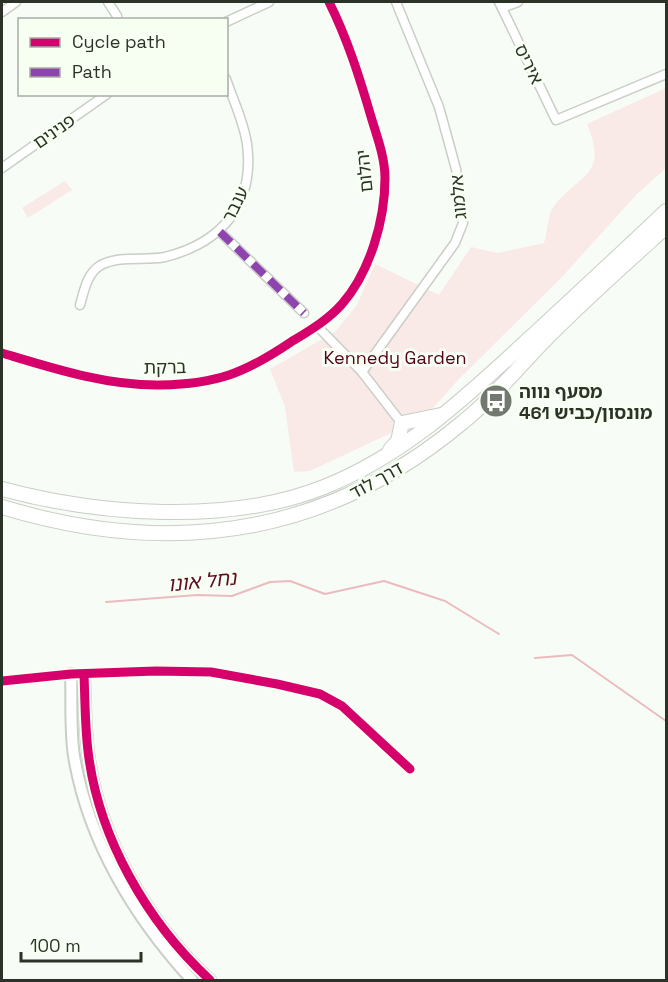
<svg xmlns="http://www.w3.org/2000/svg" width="668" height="982" font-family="'Space Grotesk','Noto Sans Hebrew',sans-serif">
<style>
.green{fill:#f9e9e7}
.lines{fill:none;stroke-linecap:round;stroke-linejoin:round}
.stream{stroke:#ebbbbd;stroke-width:2}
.minor-casing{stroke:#c9cec6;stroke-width:11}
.tertiary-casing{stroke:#c9cec6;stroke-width:14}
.primary-casing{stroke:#c9cec6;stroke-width:16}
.minor{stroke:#fefffe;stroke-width:8}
.tertiary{stroke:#fefffe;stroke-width:10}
.primary{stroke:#fefffe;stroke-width:14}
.quiet{stroke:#8e44ad;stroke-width:8;stroke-dasharray:15 8;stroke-linecap:butt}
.cycleway-casing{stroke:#f7fff3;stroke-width:13}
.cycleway{stroke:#d6006c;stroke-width:9}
.labels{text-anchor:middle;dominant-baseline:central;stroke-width:6;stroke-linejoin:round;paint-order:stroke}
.street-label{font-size:18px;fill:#2c3227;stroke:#f7fff3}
.park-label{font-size:18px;fill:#540018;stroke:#f7fff3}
.poi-label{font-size:18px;font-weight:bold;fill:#2c3227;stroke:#f7fff3;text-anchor:start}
.water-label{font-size:20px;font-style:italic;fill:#5f0b21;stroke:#f7fff3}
</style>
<rect width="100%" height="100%" fill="#f8fcf6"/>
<!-- green -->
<g class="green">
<path d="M666,88V168L637,194L561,278L458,380L425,417L310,471L294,472L285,407L270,369L335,332L357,305L375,264L439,295L471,247L498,253L544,243C548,232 547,215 554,206C582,172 608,176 587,124Z"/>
<path d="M65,181L72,190L28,218L22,208Z"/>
</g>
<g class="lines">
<!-- stream -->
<g class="stream">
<path d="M106,602L197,595L232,596L270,582L290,581L325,594L384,581L445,601L499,634"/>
<path d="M535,658L572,655L666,721"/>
</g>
<!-- minor casing -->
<g class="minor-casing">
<g id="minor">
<path d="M108,2L117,16"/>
<path d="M499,2L502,8L518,2"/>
<path d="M502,8L556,120L666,74"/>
<path d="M2,12L16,2"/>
<path d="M226,22L269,2"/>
<path d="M2,168L107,94"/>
<path d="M220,232L304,313"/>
<path d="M80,305C84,291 87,273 101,265C121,255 145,261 165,257C221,243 255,205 247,144C244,122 233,100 226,79"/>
<path d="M317,326L362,372L403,425"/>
<path d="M2,353C52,368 107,386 161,385C217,384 245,373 291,342C309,331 328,320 342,304C370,272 385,220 385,178C385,159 378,139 372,120C360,79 348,40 329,2"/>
<path d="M362,372L455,243L463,223L456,169L439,107L396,2"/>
<path d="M2,681L71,674L156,671L211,672L277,684L320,694L342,706L410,769"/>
</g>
</g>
<!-- tertiary casing -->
<g class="tertiary-casing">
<g id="tertiary">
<path d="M71,674C72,701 70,730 74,756C88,841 135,918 192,980"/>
<path d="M84,674C85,700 85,726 88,751C98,837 147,922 210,980"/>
</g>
</g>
<!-- primary casing -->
<g class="primary-casing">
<g id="primary">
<path d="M390,450L398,441L402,423L441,415"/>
<path d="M2,489C99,515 229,525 324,487C405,455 467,396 530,338C575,296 621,254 666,211"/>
<path d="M2,507C170,558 326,537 463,422C493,398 517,369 543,342C582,302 625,264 666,227"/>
</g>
</g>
<!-- minor -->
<use href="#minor" class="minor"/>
<!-- tertiary -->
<use href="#tertiary" class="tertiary"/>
<!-- primary -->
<use href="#primary" class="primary"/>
<!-- quiet -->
<path class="quiet" d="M220,232L304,313"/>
<!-- cycleway casing -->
<g class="cycleway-casing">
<g id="cycleway">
<path d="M2,353C52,368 107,386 161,385C217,384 245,373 291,342C309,331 328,320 342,304C370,272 385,220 385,178C385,159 378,139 372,120C360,79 348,40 329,2"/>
<path d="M84,674C85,700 85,726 88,751C98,837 147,922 210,980"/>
<path d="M2,681L71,674L156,671L211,672L277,684L320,694L342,706L410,769"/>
</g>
</g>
<!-- cycleway -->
<use href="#cycleway" class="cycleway"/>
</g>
<!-- icons -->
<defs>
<g id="bus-disc" transform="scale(1.725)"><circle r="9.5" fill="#73796f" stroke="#f7fff3"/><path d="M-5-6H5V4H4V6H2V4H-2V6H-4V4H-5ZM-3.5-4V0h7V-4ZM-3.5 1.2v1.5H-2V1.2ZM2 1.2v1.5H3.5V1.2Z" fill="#fff"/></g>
</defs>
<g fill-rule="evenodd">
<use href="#bus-disc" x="496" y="401"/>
</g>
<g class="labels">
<!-- street labels -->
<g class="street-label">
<text transform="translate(529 64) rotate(64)">איריס</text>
<text transform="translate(54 131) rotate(-35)">פנינים</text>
<text transform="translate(364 171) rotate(-96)">יהלום</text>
<text transform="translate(458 197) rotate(-95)">אלמוג</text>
<text transform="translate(235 204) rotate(-64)">ענבר</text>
<text transform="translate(165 367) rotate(-1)">ברקת</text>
<text transform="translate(376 480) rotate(-29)">דרך לוד</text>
</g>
<!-- park labels -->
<g class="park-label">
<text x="395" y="357">Kennedy Garden</text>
</g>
<!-- poi labels -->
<g class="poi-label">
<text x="519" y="391">מסעף נווה<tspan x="519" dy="21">מונסון/כביש 461</tspan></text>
</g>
<!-- water labels -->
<g class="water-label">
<text transform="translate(202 581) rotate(-6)">נחל אונו</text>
</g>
</g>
<!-- border -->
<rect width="668" height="982" fill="none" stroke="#2c3227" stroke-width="6"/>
<!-- legend -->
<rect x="18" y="18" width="210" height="78" fill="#f7fff3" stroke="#a6ada1" stroke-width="1.5"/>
<rect x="30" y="38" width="30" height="9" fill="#d6006c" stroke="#a6ada1" stroke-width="1.5"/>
<text x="72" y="48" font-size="18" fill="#2c3227">Cycle path</text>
<rect x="30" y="68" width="30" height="9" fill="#8e44ad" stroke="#a6ada1" stroke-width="1.5"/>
<text x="72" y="78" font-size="18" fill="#2c3227">Path</text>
<!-- scale -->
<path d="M21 952v9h120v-9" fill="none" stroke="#2c3227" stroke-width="3"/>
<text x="30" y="952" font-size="18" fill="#2c3227" stroke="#f7fff3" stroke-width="4.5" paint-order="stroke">100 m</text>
</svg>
